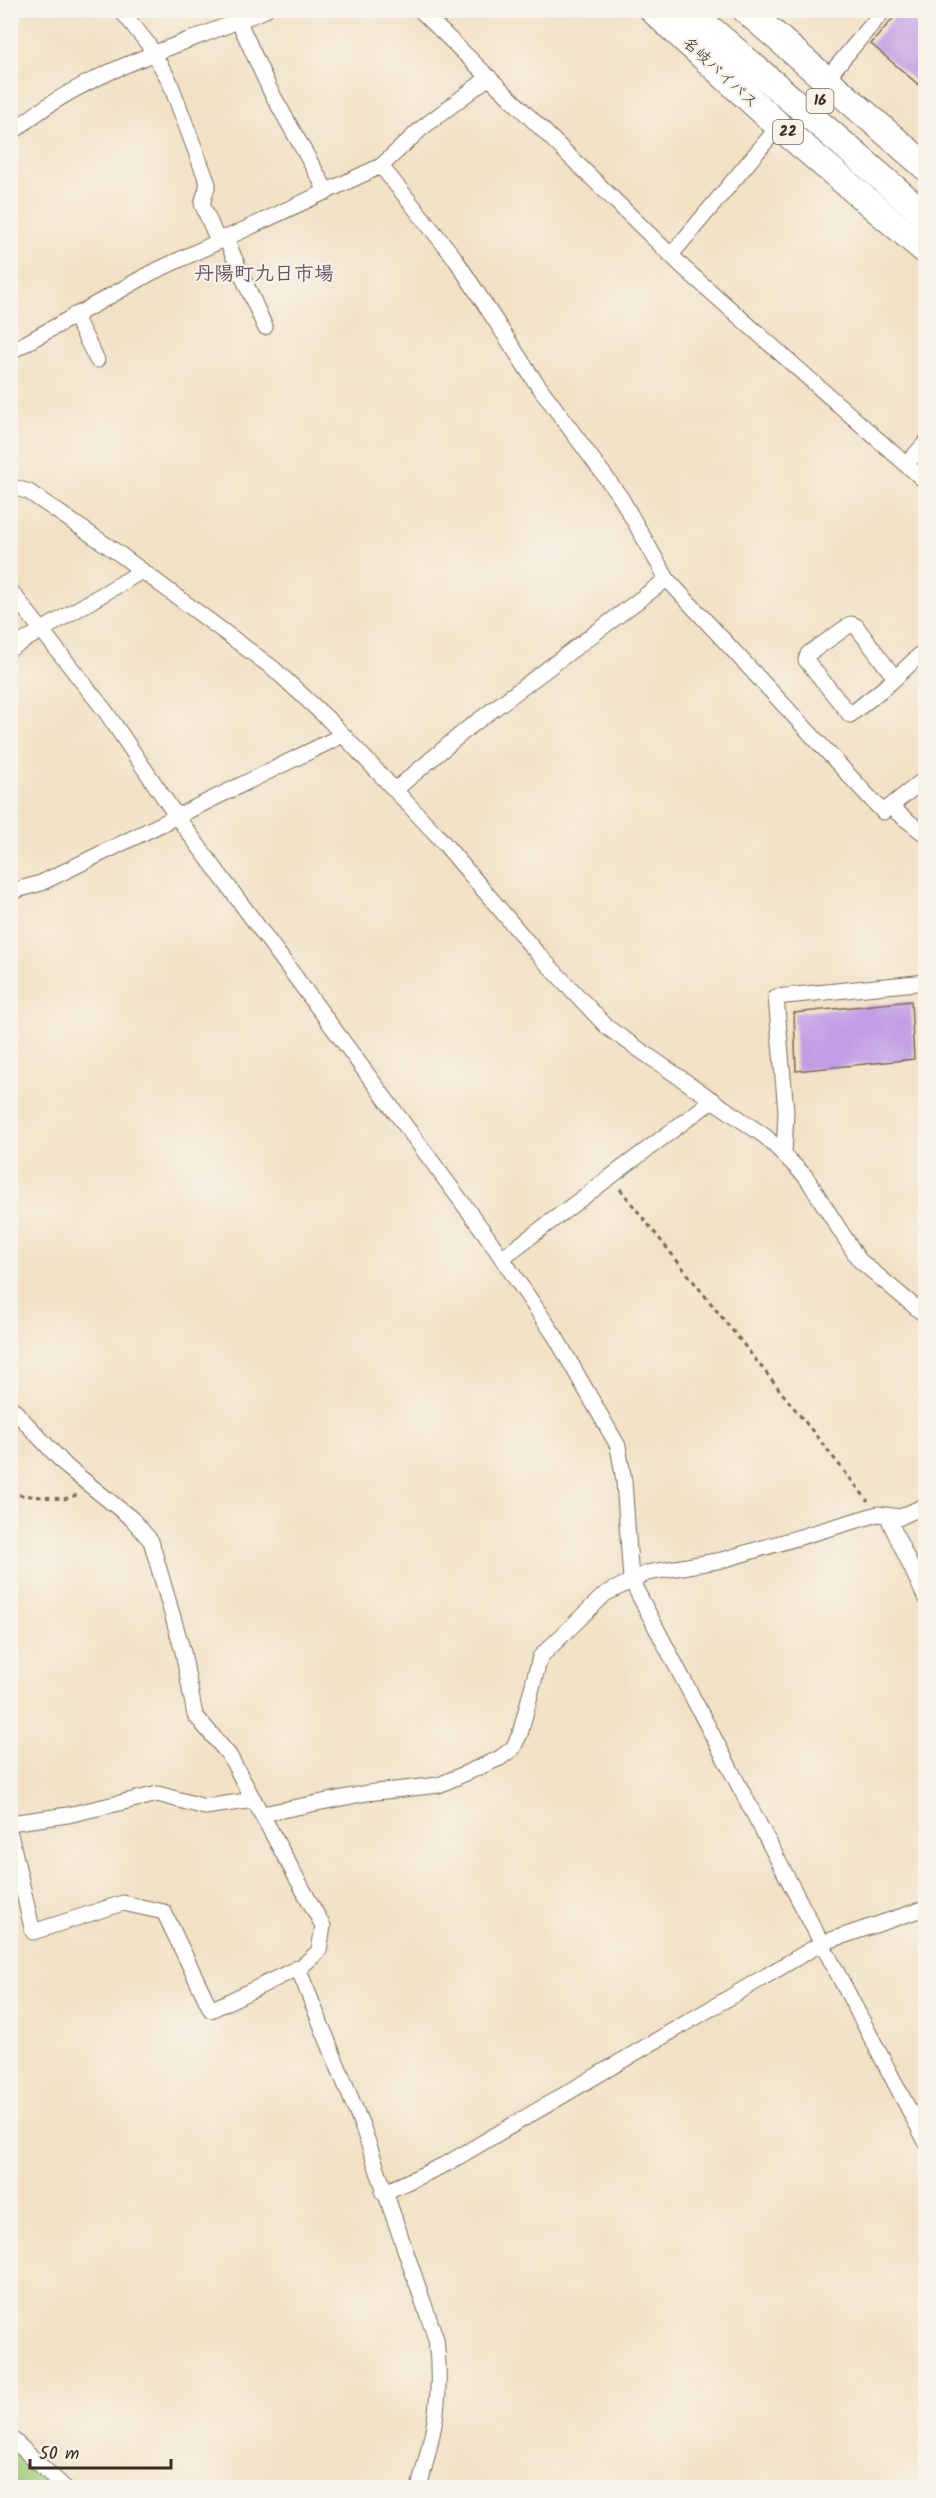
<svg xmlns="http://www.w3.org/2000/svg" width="936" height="2498" font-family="Kalam,'Klee One',sans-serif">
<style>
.green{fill:#a2cc78;stroke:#6e7b4b;stroke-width:1.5}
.building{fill:#c29ee5}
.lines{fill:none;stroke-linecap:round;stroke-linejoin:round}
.street-casing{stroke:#7b6a58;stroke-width:17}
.highway-casing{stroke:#7b6a58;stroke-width:29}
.path{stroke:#7b6a58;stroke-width:3;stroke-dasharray:4.5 4.5;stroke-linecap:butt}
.street{stroke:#fff;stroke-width:15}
.highway{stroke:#fff;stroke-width:27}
.labels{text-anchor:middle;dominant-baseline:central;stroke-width:4.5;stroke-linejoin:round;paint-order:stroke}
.shield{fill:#f7f3e8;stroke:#73665b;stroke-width:1.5}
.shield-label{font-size:15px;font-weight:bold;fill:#3b2a1e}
.street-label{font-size:16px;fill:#3b2a1e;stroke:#f7f3e8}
.quarter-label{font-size:20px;font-weight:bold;fill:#6a5364;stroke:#f7f3e8}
</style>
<rect width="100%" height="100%" fill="#f7f3e8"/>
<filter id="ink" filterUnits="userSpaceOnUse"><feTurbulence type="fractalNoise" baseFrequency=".0167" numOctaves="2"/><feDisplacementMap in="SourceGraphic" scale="12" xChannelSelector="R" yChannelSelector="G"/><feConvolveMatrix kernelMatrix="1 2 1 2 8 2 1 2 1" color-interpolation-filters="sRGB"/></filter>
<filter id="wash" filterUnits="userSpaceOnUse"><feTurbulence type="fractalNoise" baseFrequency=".008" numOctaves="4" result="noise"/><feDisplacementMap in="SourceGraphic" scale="24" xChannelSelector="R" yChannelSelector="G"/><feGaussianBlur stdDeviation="1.35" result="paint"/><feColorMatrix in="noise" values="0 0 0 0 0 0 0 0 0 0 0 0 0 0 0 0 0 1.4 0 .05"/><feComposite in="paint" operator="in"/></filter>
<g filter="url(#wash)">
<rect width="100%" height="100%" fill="#f2e1c5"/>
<!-- green -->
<path class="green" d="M10,2445L56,2487H21L11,2478Z"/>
<g id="blocks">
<!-- building -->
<g class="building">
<path d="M900,10H926V91L871,44Z"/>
<path d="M911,1001L914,1059L796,1071L794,1013Z"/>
</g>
</g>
</g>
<g filter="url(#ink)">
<use href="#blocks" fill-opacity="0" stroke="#7b6a58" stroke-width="1.5"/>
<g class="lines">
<!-- street casing -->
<g class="street-casing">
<g id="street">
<path d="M121,10L148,44L169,80L208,184L202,204L218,241"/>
<path d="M420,10L684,268L926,482"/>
<path d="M239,22L270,90L327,192"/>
<path d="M826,79L884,10"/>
<path d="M10,135C80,71 180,47 265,10"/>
<path d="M381,166L454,257L532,377L621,498L667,579L883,812L926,778"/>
<path d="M225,237L265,327"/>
<path d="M671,255L779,126"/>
<path d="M74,315L97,360"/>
<path d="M10,352L151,273L381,166L422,128L489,77"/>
<path d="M906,465L926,442"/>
<path d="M10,486L29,492L121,555L274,669L330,721L436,834L537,953L608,1028L766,1137L806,1177L859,1260L926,1316"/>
<path d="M10,590L106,712L177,817L484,1232L555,1336L618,1446L624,1481L631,1580L926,2142"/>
<path d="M10,649L142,571"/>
<path d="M895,678L856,626L851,624L808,654L806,660L850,715L890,683L926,649"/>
<path d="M395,790L467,729L667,579"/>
<path d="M890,807L926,835"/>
<path d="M10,892L41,883L343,735"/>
<path d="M784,1154L786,1111L776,997L926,982"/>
<path d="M502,1258L713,1100"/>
<path d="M10,1406L67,1467L132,1519L151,1541L183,1652L195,1715L229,1755L323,1926L319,1951L302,1966L211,2010L164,1912L123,1903L33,1932L10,1834"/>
<path d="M926,1505L890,1522L926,1599"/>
<path d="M262,1814L367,1793L439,1785L500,1758L513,1748L520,1734L540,1657L605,1594L647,1573L722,1560L878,1514L900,1517"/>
<path d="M10,1823L68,1815L158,1794L205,1807L254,1800"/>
<path d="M298,1968L363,2128L436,2339C443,2398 434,2431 419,2488"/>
<path d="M383,2193L448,2163L822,1943L926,1908"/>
<path d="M10,2437L65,2488"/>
</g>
</g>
<!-- highway casing -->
<g class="highway-casing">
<g id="highway">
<path d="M653,10L779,126L926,251"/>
<path d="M688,10L926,216"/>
<path d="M746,10L926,167"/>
</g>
</g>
<!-- path -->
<g class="path">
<path d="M620,1189L868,1501"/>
<path d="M10,1494L64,1499L77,1495"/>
</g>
<!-- street -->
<use href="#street" class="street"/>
<!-- highway -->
<use href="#highway" class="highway"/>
</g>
</g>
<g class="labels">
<!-- shield labels -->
<g class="shield">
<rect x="806.5" y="89" width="27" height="24" rx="4.5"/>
<rect x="773" y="120" width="30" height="24" rx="4.5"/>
</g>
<g class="shield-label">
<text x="820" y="101">16</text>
<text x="788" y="132">22</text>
</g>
<!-- street labels -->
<g class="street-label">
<text transform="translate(720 73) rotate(43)">名岐バイパス</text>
</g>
<!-- quarter labels -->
<g class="quarter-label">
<text x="264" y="275">丹陽町九日市場</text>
</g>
</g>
<!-- margin -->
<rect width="936" height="2498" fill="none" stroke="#f7f3e8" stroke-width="36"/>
<!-- scale -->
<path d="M30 2459v9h141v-9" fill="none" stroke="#3b2a1e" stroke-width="3"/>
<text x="39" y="2459" font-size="18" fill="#3b2a1e" stroke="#f7f3e8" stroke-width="4.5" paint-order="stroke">50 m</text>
</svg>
